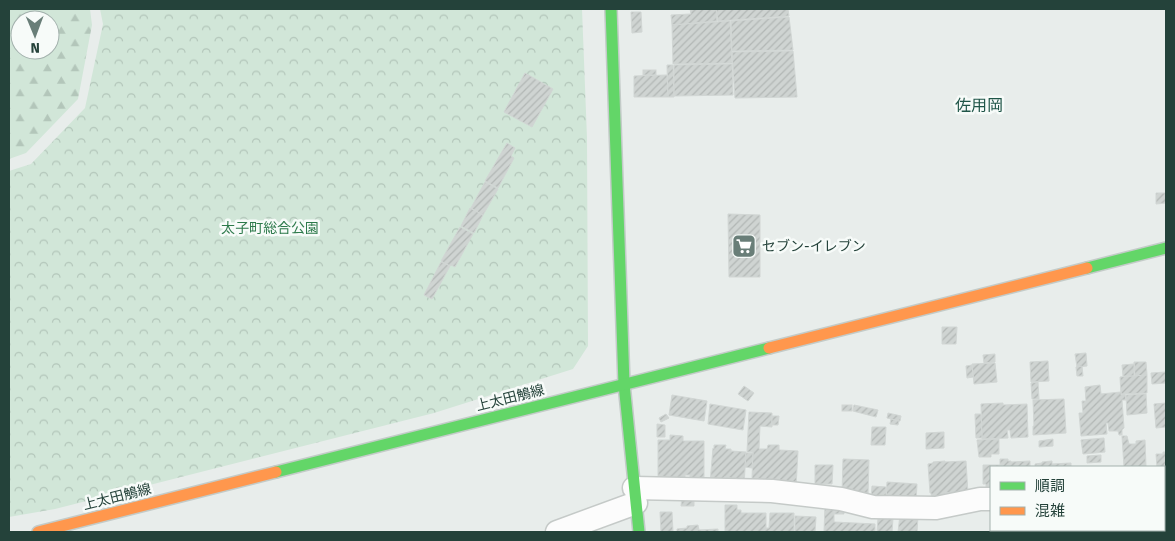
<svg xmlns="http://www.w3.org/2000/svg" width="1175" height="541" font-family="'Fira Sans','Noto Sans JP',sans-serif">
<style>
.forest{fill:url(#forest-firs);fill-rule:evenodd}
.park{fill:url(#park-crowns)}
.building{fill:url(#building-hatch);stroke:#d1d6d4}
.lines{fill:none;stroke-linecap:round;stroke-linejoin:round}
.street-casing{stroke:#c5cac8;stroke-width:25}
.fast-casing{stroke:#c3cbc8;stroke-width:14}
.slow-casing{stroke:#c3cbc8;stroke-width:14}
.street{stroke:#fcfcfc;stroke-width:22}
.fast{stroke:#63d668;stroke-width:11}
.slow{stroke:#ff974d;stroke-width:11}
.labels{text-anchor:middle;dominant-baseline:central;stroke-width:5;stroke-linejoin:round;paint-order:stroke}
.park-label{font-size:14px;fill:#2d7a4b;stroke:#f7fbf9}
.poi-label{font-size:14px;fill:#24423a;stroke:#f7fbf9;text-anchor:start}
.street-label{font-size:14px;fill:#24423a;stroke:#f7fbf9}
.quarter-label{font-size:16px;fill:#1f5548;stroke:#f7fbf9}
</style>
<defs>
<pattern id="forest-firs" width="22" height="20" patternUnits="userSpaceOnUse" patternTransform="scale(1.25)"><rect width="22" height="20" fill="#d1e6d8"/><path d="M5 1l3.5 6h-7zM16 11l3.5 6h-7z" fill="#b3c6ba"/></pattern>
<pattern id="park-crowns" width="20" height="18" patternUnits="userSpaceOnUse" patternTransform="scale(1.25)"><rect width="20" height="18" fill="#d1e6d8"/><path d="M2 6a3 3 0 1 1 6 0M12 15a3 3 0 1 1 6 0" fill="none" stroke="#b3c6ba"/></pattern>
<pattern id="building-hatch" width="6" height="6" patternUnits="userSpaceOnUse" patternTransform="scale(1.25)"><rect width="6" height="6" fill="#cfd4d2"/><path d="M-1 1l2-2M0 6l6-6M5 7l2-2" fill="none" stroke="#b2b7b5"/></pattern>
</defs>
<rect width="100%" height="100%" fill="#e8edeb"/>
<!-- forest -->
<path class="forest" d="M9,9H90L92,25L78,99L26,153L9,159ZM20,20H50V50H20Z"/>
<!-- park -->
<path class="park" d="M100,9H582L587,138L588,346L573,369L434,413L55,509L9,517V171L31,164L85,108L103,24Z"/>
<!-- building -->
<g class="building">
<path d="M690,9H716L717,21L672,25L671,15L691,14Z"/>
<path d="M716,9H788L789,16L718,21Z"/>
<path d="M631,12H641L642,32L632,33Z"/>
<path d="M789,17L793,50L732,51L731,21Z"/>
<path d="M730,21L732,63L673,64L672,25Z"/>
<path d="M793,51L797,97L735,98L732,52Z"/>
<path d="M732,64L733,95L674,96V65Z"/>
<path d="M667,65H673L674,97H668Z"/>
<rect x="643" y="70" width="13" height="5"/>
<path d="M525,73L553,89L532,127L504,112Z"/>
<path d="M667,75L668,97H634V76Z"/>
<path d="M507,143L515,148L511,156L514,158L498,188L485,181Z"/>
<path d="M485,182L498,189L483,215L471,208Z"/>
<path d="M1156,193H1166V203L1156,204Z"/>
<path d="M470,208L483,215L474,233L461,226Z"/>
<path d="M728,214L760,215V277H729Z"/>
<path d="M460,227L473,234L455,267L451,265L450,266L441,261Z"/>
<path d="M441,262L450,266L432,299L424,295Z"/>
<path d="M942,327H957L956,344H942Z"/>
<path d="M1086,353L1087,366L1077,367L1075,354Z"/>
<path d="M995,354V362L984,363L983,355Z"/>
<path d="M1048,361L1049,381L1031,382L1030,362Z"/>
<path d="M1134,362H1146L1147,375L1135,376Z"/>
<path d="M995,363L997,382L974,384L972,364Z"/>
<path d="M1134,364V376H1123L1122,365Z"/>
<path d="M972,365L973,377L967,378L966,366Z"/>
<path d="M1082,366L1083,376H1077L1076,367Z"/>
<path d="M1166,372V383L1152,384L1151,373Z"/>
<path d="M1147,375V393L1121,394L1120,377Z"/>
<path d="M1038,382L1039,399H1032L1031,383Z"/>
<path d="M1100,385L1101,394L1121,392V395L1125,394L1126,400H1122L1124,428L1122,430V435H1119L1118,431H1109L1108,423H1106L1107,434L1081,436L1079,413H1083L1082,401H1086L1085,387Z"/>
<path d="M744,386L754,393L748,401L738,394Z"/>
<path d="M1146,394L1147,413L1127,415L1126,395Z"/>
<path d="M672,395L707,401L704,421L669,415Z"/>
<path d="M1064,399L1066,433L1033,435V426H1034L1033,400Z"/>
<path d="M1003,403V405L1027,404L1028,437L1011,438L1010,430H1007L1008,438L982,439L981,404Z"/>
<path d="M1166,403V427L1156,428L1154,404Z"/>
<path d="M710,404L746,410L743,430L708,424Z"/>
<rect x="842" y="405" width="10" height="6"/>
<path d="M854,405L878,410L876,417L853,411Z"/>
<path d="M749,412L772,413V427L760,426L759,449H767L768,445H779V450L798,451L796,487L752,479L753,452H747Z"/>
<path d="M888,413L901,416L900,421L887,418Z"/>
<path d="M666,414L669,418L661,422L659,418Z"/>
<path d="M975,414H981L982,438H976Z"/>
<path d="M772,416H779L778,425H772Z"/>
<path d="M891,419L899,421L898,425L890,424Z"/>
<path d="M657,424L665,425V437H657Z"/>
<path d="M872,427H886L885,445H871Z"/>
<path d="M944,432V448L926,449V433Z"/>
<path d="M670,435L683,436V441H704V482H690V475H685V479L670,480V477H658V440H670Z"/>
<path d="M1122,436H1127L1129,444H1136V441L1145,440L1146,467H1124Z"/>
<path d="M1104,438L1105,452L1083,454L1081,440Z"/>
<path d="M999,439V454H991V457H979L977,440Z"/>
<path d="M1053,439V446L1039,447V441Z"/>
<path d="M714,445H726L725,449H731V451L746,452L744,485L731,484V478L724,477V484L710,483L713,448L714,449Z"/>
<path d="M1163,452H1166V483H1164V467H1157L1156,454H1163Z"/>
<path d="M746,453H753L752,468L745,467Z"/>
<path d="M1101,455V462L1087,463V456Z"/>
<path d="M843,459L869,460L868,495L842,494Z"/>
<path d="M1000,459H1008V461H1011V462L1030,461V467H991V493H986V484H983V465H1000Z"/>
<path d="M945,461V462L966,461L968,494L953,495V492L945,493L946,499L932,500L931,493H930L928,464L933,463V462Z"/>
<path d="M1052,461V464L1071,463V467H1035V464L1042,463V462Z"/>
<path d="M815,465H833L832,484H815Z"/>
<path d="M887,482L917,484L916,502L886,500Z"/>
<path d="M872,486L886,487V500L871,499Z"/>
<path d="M682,496L694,497V506H681Z"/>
<path d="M1164,497H1165L1166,512V532H1155V530H1164Z"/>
<path d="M725,505H737V510H741V513H766V528H769L770,513H794V532H725Z"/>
<path d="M825,505H834V522L875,524V532H824Z"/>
<path d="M835,506H844V514H834Z"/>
<path d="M660,512H672L673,532H661Z"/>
<path d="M900,515L918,516L917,532H898Z"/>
<path d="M795,516L816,517L815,532H795Z"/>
<path d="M878,518H893L892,532H877Z"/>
<path d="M698,525L699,530L718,529V532H677V529L687,528V526Z"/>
</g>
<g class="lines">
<!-- street casing -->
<g class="street-casing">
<g id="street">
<path d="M634,488L772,491L841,499L873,507L936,508L980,499H991"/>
<path d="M1164,490H1166"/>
<path d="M557,532L636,503"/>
</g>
</g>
<!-- fast casing -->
<g class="fast-casing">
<g id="fast">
<path d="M611,9L624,384L639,532"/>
<path d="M1087,268L1166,248"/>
<path d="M276,472L769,348"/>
</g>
</g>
<!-- slow casing -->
<g class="slow-casing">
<g id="slow">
<path d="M769,348L1087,268"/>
<path d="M38,532L276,472"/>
</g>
</g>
<!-- street -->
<use href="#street" class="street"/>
<!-- fast -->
<use href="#fast" class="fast"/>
<!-- slow -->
<use href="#slow" class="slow"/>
</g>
<!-- icons -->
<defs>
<g id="supermarket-square" transform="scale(1.25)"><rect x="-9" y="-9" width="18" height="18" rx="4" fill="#697e78" stroke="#f7fbf9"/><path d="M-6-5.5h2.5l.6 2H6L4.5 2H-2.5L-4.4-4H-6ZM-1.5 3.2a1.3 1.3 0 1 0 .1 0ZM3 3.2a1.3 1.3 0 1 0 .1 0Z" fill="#fff"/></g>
</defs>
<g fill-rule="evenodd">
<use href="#supermarket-square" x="744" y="246"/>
</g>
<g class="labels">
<!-- park labels -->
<g class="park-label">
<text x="270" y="228">太子町総合公園</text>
</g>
<!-- poi labels -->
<g class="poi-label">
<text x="762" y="246">セブン-イレブン</text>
</g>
<!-- street labels -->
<g class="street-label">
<text transform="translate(510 398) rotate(-14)">上太田鵤線</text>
<text transform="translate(117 497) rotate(-14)">上太田鵤線</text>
</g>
<!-- quarter labels -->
<g class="quarter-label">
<text x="979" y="105">佐用岡</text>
</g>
</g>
<!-- border -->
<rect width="1175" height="541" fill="none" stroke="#24423a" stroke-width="20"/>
<!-- legend -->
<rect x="990" y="466" width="175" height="65" fill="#f7fbf9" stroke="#a3b1ad"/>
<rect x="1000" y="482" width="25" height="8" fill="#63d668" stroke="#a3b1ad"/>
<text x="1035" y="491" font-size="15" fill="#24423a">順調</text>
<rect x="1000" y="507" width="25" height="8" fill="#ff974d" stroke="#a3b1ad"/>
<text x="1035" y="516" font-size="15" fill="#24423a">混雑</text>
<!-- north arrow -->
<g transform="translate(35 35) rotate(179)"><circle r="24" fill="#f7fbf9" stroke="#a3b1ad"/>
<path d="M0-4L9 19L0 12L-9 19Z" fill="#697e78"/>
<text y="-8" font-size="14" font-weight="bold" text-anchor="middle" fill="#24423a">N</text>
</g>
</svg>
